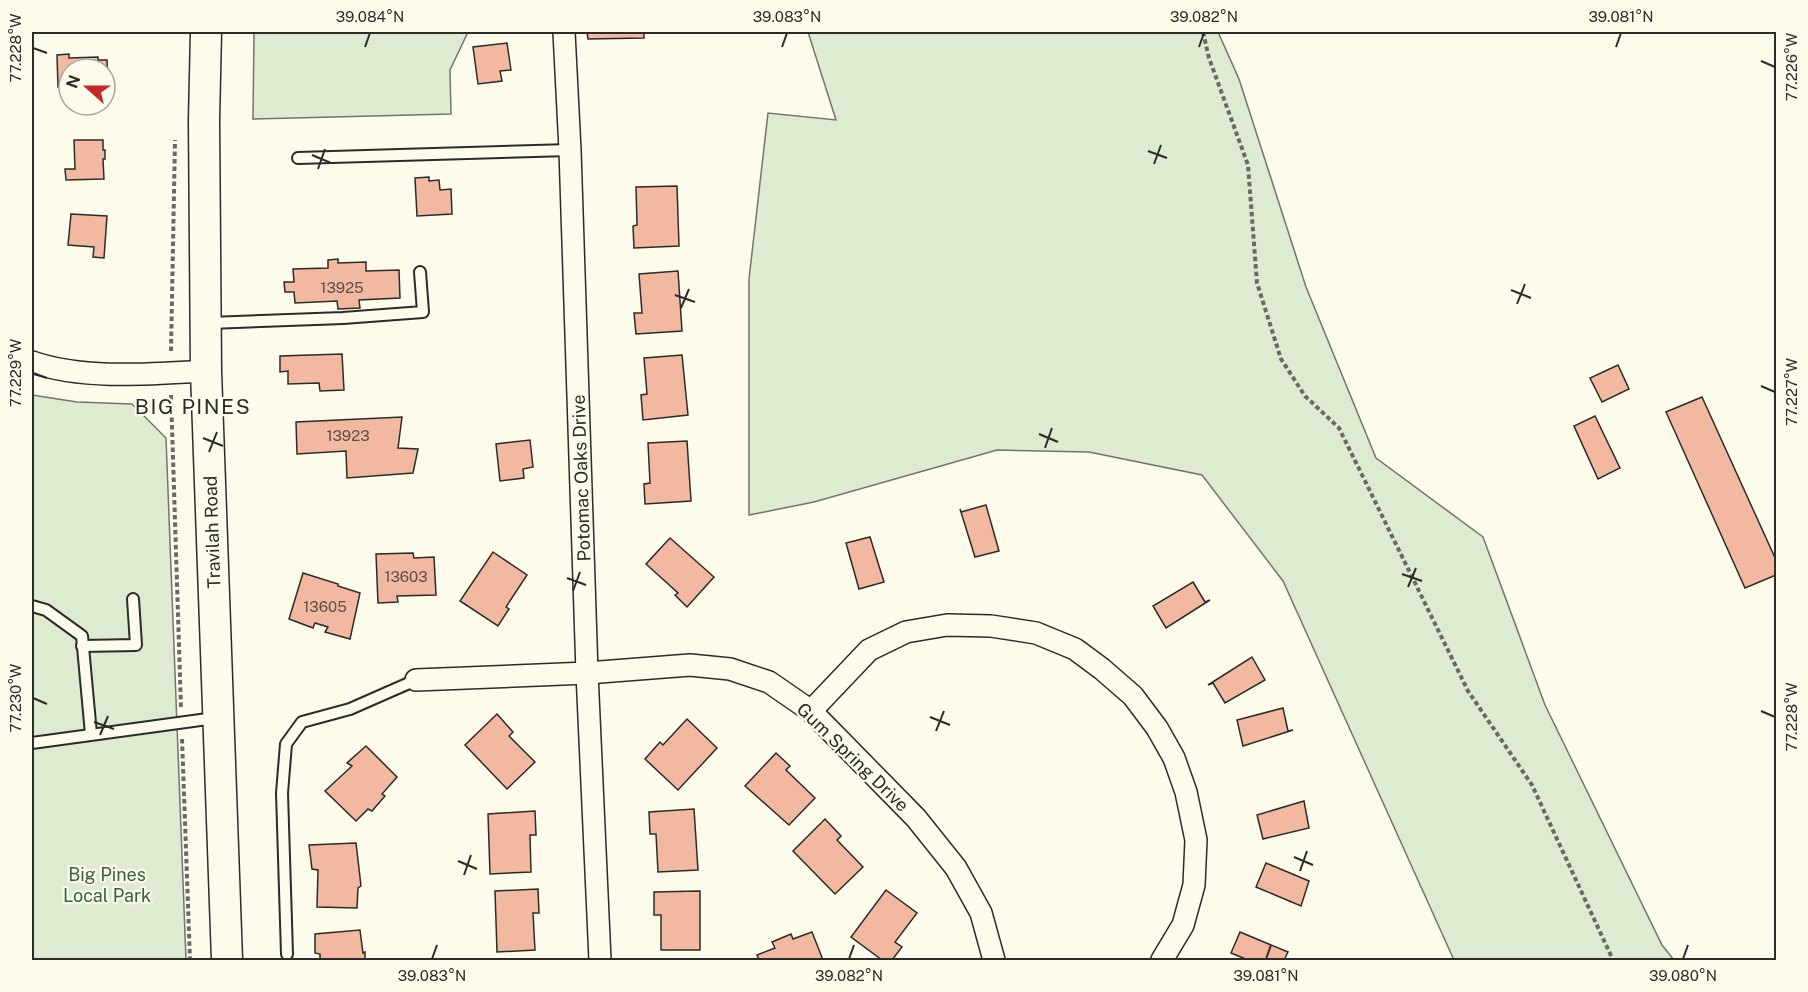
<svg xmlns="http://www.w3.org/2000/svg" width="1808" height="992" font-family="'Public Sans',sans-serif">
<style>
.green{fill:#deebd1;stroke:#74746e;stroke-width:1.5}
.building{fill:#f2b8a0;stroke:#2b2b2b;stroke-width:1.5}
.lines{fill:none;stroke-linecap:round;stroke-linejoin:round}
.lane-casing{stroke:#2b2b2b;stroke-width:14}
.street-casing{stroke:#2b2b2b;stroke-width:24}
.secondary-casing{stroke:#2b2b2b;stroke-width:33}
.path{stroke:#6a6964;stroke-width:4;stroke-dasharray:4.5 3;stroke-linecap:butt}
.lane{stroke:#fdfbea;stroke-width:10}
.street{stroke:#fdfbea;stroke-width:21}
.secondary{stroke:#fdfbea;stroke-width:30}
.ticks{fill:none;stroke:#2b2b2b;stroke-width:2}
.labels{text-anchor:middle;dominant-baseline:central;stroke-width:4.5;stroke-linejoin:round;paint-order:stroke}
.number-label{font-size:15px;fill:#5d4e48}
.street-label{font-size:18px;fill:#2b2b2b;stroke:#fdfbea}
.park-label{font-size:18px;fill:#34623c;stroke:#fdfbea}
.quarter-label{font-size:21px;letter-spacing:1.5px;fill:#2b2b2b;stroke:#fdfbea}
.neatline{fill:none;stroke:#2b2b2b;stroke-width:2}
.ticks-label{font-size:15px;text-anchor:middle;fill:#2b2b2b}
</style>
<rect width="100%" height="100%" fill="#fdfbea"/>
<!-- green -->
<g class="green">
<path d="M254,32H468L450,70L451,114L253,119Z"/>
<path d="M808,32H1218L1239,79L1306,287L1376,458L1483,537L1545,705L1662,945L1674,960H1454L1283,581L1202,475L1089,452L997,450L814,502L749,515V279L768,113L836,120Z"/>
<path d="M32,395L77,402L132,404L166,438L186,960H32Z"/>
</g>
<!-- building -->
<g class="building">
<path d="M587,32H644V38L588,39Z"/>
<path d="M507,43L511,70L500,71L502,81L478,84L473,47Z"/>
<path d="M69,54V58L98,57V60H107L108,82H105V69H69V87H58L57,55Z"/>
<path d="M74,140H103V150H105V159H103L104,179L66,180L65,169H75Z"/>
<path d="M429,177V181L439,180L440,190L451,189L452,214L417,216L415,178Z"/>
<path d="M677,186L679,246L634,248L633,226L637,225L636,187Z"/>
<path d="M71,214L107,216L104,258L93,257L94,247L68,245Z"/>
<path d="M338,259V263L366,262V271L399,270L400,298L359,300L360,308L338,309L337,301L295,303L294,292H285L284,282H294L293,269L328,268V260Z"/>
<path d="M678,271L682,331L636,334L634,313H642L639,274Z"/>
<path d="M342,354L344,390L320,391L319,383L288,384V371L280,372V356Z"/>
<path d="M682,355L688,415L643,420L641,395L647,394L644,358Z"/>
<path d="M1618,365L1629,389L1602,402L1590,378Z"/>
<path d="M1702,397L1776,560V575L1745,588L1666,412Z"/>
<path d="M1595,416L1620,468L1598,479L1574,426Z"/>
<path d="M402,417L398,448L418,449L413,473L347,478L346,451L297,454L296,422Z"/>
<path d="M530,440L533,467L523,469L524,478L500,481L496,444Z"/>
<path d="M687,441L691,501L645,504L644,484L650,483L648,443Z"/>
<path d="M986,505L999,551L975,557L960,509L961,512Z"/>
<path d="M870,537L884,582L859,589L846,543Z"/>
<path d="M670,538L714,577L687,607L675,595L678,593L646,564Z"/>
<path d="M493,552L527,575L506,607L509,609L498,626L460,601Z"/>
<path d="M413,553L414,558L434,557L436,595L397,596L398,602L378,603L376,554Z"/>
<path d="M303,573L338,584V586L360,593L350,639L325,632L328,627L315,623L313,628L289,619Z"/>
<path d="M1193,582L1205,602L1210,600L1166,628L1153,606Z"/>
<path d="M1252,657L1265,680L1225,703L1213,683L1208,685Z"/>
<path d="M1283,708L1288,731L1293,730L1243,746L1237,720Z"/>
<path d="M497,714L513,732L509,736L535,762L507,789L465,745Z"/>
<path d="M687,719L717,748L678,790L645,759L660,742L663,745Z"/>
<path d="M366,746L397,777L382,794L385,796L372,811L368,809L356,821L325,791L352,766L347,763Z"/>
<path d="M776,753L790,766L786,770L815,798L789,825L745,786Z"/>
<path d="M1304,801L1309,828L1263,839L1257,815Z"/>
<path d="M694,809L698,870L658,872L656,834H650L649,812Z"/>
<path d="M535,811L536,835H530L531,872L490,874L488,814Z"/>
<path d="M825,819L841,836L837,840L863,867L835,894L793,851Z"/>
<path d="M356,843L361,886L358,888L357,908L317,907L318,870L312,869L309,845Z"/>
<path d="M1266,863L1309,881L1301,906L1256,887Z"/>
<path d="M538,889L539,913H533L535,950L497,952L495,891Z"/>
<path d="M886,890L917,913L895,942L902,947L892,960H882L851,937Z"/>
<path d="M700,891V950H661V915H654V892Z"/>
<path d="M360,930L363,953L365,952V960H320V954L315,953V934Z"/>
<path d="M812,932L823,960H759L757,955L775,948L772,942L791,934L793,939Z"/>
<path d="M1240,932L1288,952L1284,960H1248L1231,953Z"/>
</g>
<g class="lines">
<!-- lane casing -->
<g class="lane-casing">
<g id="lane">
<path d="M298,158L570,150"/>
<path d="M209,323L343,318L423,312L420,272"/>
<path d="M32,606L46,610L82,636L91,734"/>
<path d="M82,646L136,645L133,599"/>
<path d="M32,743L215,718"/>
<path d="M287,954L282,793L286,744L302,722L350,709L416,680"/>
</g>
</g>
<!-- street casing -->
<g class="street-casing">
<g id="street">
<path d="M564,32L570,150L587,673L600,960"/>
<path d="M32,362C84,380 151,374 206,371"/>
<path d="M416,680L587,673L690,665L730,669L769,682L811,711L916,818L956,868L981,913L994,960"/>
<path d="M811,711L869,650L906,632L947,625L991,626L1036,633L1075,649L1102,669L1133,696L1157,728L1174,758L1186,792L1196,840L1194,885L1183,925L1162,960"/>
</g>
</g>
<!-- secondary casing -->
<g class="secondary-casing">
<path id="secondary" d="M206,32L204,120L206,371L227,960"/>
</g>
<!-- path -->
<g class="path">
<path d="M1203,32L1209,58L1248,165L1257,283L1281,359L1305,396L1339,428L1468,691L1532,785L1613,960"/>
<path d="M171,351L175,140"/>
<path d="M171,395L181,708"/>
<path d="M182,739L190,960"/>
</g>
<!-- lane -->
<use href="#lane" class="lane"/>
<!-- street -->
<use href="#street" class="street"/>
<!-- secondary -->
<use href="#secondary" class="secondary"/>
</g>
<!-- ticks -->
<path class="ticks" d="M365,47L370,33M782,47L787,33M1199,47L1204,33M1616,47L1621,33M33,48L47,53M1761,61L1775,67M1148,151L1167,158M312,155L331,163M1154,164L1161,145M318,169L325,149M1511,290L1531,298M675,295L695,302M1517,304L1525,284M681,308L689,289M33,373L47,378M1761,386L1775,392M1039,434L1058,442M203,438L223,446M1045,448L1052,428M209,452L217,432M1402,574L1422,581M567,578L586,585M1408,587L1416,568M573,591L580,572M33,698L47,704M1761,711L1775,717M930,717L950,725M94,722L114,729M936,731L944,711M100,735L108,716M1294,857L1313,865M458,861L477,869M1300,871L1307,851M464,875L471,855M432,959L437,945M849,959L854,945M1266,959L1271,945M1683,959L1688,945"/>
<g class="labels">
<!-- number labels -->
<g class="number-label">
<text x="342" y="287">13925</text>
<text x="348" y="435">13923</text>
<text x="406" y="576">13603</text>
<text x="325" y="606">13605</text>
</g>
<!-- street labels -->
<g class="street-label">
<text transform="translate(581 478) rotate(-92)">Potomac Oaks Drive</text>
<text transform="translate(212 532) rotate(-92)">Travilah Road</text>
<text transform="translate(853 757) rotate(44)">Gum Spring Drive</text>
</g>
<!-- park labels -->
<g class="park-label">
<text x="107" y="874">Big Pines<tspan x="107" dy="21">Local Park</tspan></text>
</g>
<!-- quarter labels -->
<g class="quarter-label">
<text x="193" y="406">BIG PINES</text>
</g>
</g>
<!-- border -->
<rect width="1808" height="992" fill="none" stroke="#fdfbea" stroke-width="66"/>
<!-- north arrow -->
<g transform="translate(87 87) rotate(291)"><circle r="28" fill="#fdfbea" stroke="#a9a89e" stroke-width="1.5"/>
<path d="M0-4.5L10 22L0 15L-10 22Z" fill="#c62828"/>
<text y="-9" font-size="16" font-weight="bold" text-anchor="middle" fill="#2b2b2b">N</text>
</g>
<rect x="33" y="33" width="1742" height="926" class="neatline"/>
<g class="ticks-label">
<text x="370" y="22">39.084°N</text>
<text x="787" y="22">39.083°N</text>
<text x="1204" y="22">39.082°N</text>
<text x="1621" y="22">39.081°N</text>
<text transform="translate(16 48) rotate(-90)" y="5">77.228°W</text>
<text transform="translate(1792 67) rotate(-90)" y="5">77.226°W</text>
<text transform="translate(16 373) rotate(-90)" y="5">77.229°W</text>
<text transform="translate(1792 392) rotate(-90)" y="5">77.227°W</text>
<text transform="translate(16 698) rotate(-90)" y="5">77.230°W</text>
<text transform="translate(1792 717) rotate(-90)" y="5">77.228°W</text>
<text x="432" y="981">39.083°N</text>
<text x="849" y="981">39.082°N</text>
<text x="1266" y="981">39.081°N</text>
<text x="1683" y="981">39.080°N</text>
</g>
</svg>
